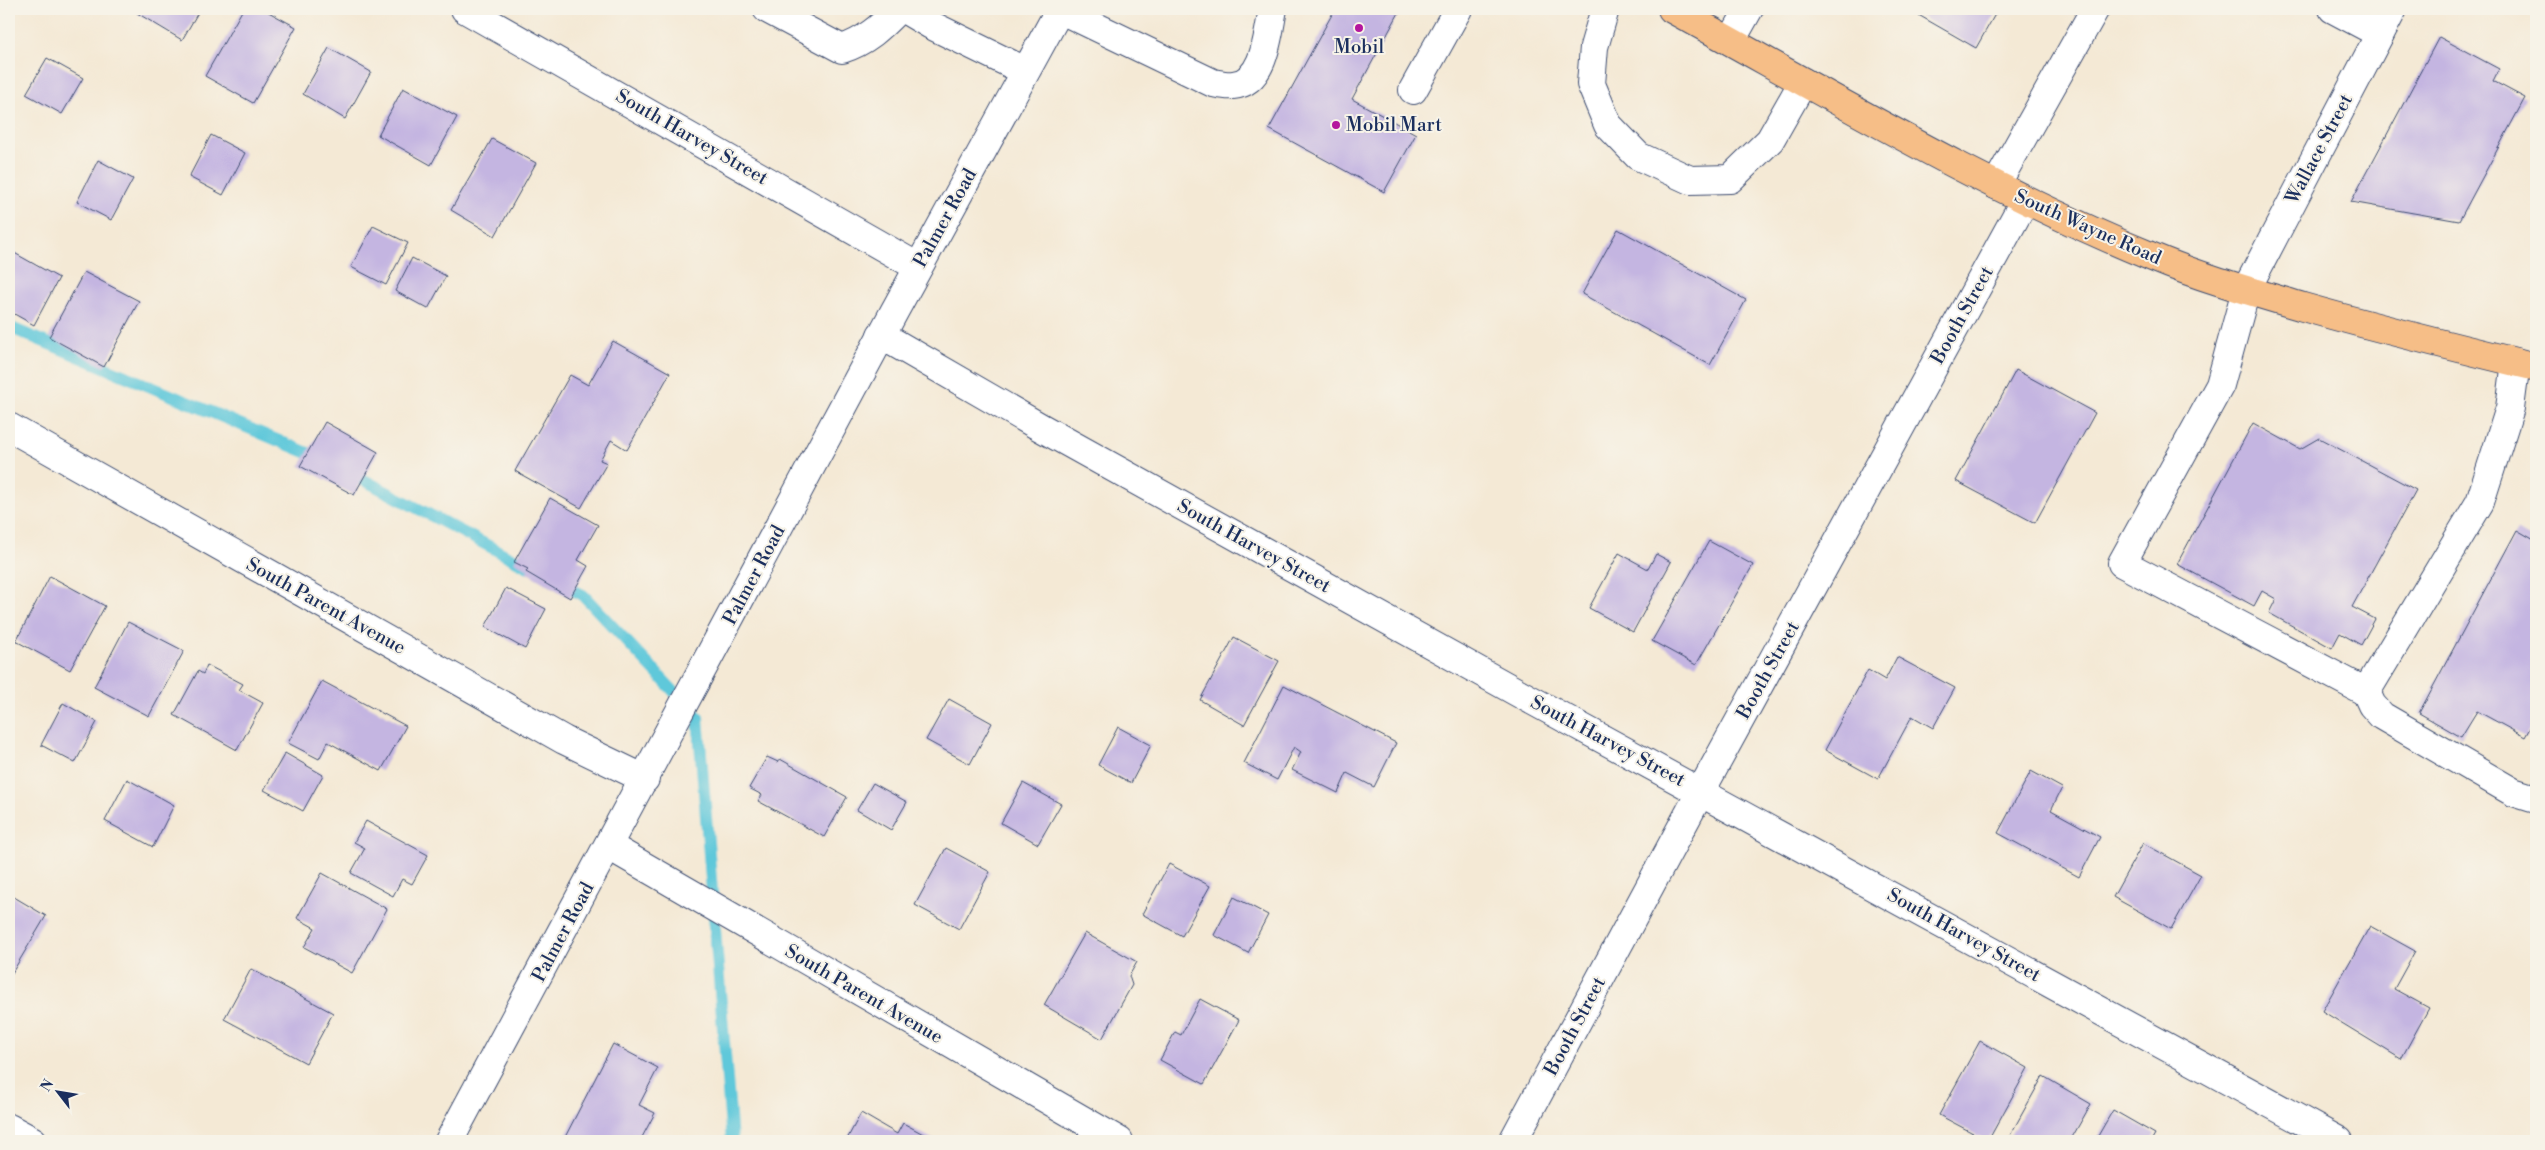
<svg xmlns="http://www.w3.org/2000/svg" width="2545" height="1150" font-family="'Libre Bodoni',serif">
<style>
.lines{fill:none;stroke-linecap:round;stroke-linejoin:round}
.stream{stroke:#5ec8da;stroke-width:12}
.building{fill:#c4b5e1}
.minor-casing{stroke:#3c4b70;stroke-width:30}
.major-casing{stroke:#3c4b70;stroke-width:30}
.minor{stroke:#fff;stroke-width:28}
.major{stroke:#f6be87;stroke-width:28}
.poi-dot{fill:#b5179e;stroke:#f7f3e8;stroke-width:2}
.labels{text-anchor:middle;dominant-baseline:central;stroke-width:4;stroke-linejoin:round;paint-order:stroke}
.poi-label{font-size:19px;fill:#1b2f5e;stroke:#f7f3e8}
.street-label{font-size:19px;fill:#1b2f5e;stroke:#f7f3e8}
</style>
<rect width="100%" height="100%" fill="#f7f3e8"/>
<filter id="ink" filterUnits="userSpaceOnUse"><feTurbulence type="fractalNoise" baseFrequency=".02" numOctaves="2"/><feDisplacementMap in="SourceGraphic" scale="10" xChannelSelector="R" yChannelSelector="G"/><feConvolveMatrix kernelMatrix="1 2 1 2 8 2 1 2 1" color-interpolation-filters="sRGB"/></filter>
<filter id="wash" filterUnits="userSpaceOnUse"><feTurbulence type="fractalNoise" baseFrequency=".0096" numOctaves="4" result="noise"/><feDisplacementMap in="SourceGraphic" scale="20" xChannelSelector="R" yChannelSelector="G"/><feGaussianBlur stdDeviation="1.12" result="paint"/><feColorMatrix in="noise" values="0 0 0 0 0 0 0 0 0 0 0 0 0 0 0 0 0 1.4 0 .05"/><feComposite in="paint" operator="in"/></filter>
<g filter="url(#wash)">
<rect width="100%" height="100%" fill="#f4e9d5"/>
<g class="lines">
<!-- stream -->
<g class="stream">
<path d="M9,327L322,459"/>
<path d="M349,472L530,568"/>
<path d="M559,583L583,595L698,717L732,1141"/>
</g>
</g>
<g id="blocks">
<!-- building -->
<g class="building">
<path d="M139,9H200L182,40L137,13Z"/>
<path d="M243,9H263L296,27L253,103L205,76Z"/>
<path d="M1335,9H1401L1352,99L1416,134L1384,192L1269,129Z"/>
<path d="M1908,9H1998L1976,48Z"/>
<path d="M2439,37L2499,69L2493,81L2525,98L2459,221L2351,202Z"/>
<path d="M329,48L371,72L345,119L303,94Z"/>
<path d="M47,58L83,78L62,114L26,94Z"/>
<path d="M403,88L457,117L431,165L378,135Z"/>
<path d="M211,135L245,153L223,195L189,177Z"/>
<path d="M492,139L536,163L495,236L451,210Z"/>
<path d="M98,160L133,179L111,220L77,202Z"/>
<path d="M373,226L408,243L386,285L351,267Z"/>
<path d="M1618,229L1746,300L1710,365L1582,294Z"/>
<path d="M9,250L59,278L34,325L9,311Z"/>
<path d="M412,258L446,276L428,309L395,291Z"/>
<path d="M84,272L139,301L104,367L49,337Z"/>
<path d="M613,341L670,373L627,450L611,440L600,460L607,463L581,508L515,471L570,375L588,385Z"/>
<path d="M2016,370L2095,413L2035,523L1956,481Z"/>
<path d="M325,422L378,452L354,495L300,466Z"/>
<path d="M2253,423L2300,449L2319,438L2416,490L2352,607L2375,619L2361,645L2340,633L2332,648L2269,613L2276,599L2262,591L2254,606L2177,564Z"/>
<path d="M550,498L598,525L578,560L588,566L570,598L526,572L528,569L514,562Z"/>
<path d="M2517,530L2536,541V717L2525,737L2477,711L2461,737L2419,713Z"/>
<path d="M1709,541L1753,565L1696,665L1652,641Z"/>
<path d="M1619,553L1648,569L1656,554L1671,562L1633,632L1589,608Z"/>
<path d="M50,576L105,606L70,670L16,641Z"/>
<path d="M506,588L546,609L525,649L485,627Z"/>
<path d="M128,622L184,651L149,716L94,687Z"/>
<path d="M1234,637L1279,661L1244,725L1200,700Z"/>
<path d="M1897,657L1955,688L1933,728L1912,716L1878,779L1825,750L1868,670L1885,680Z"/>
<path d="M207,665L243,684L239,690L263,703L237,750L174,715L198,671L203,674Z"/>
<path d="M322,681L406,726L381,771L328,742L319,759L288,743Z"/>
<path d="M1284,685L1396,743L1374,787L1347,773L1338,793L1292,770L1301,752L1294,747L1277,780L1244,763Z"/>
<path d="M949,699L992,723L970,764L926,740Z"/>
<path d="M63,703L97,722L75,763L41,745Z"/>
<path d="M1118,727L1151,745L1131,783L1098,765Z"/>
<path d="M285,753L323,775L303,811L264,790Z"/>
<path d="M767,757L778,762L780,759L847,797L824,837L758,801L762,795L749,788Z"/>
<path d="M2031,771L2062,788L2051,810L2100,837L2079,877L1998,833Z"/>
<path d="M127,779L174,805L153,847L105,821Z"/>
<path d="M873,783L907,802L891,830L857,810Z"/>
<path d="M1023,783L1061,804L1038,844L1001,823Z"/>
<path d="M366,821L428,855L412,884L402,879L393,896L351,873L365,848L354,842Z"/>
<path d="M2143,843L2201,875L2171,929L2113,897Z"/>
<path d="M946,848L990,872L959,929L915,905Z"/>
<path d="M1169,864L1210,886L1182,936L1142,914Z"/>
<path d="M322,873L387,909L352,973L304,947L315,928L297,918Z"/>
<path d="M9,894L46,916L9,978Z"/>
<path d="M1234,897L1268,915L1248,953L1214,935Z"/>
<path d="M2370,926L2415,951L2394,989L2429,1008L2401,1059L2322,1011Z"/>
<path d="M1085,933L1137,962L1129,976L1132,985L1102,1039L1044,1005Z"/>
<path d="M251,969L333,1013L306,1063L224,1019Z"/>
<path d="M1200,999L1239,1020L1204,1084L1160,1060L1175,1032L1181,1035Z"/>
<path d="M1980,1041L2028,1068L1988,1141L1939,1115Z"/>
<path d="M613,1044L658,1068L639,1105L655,1113L640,1141H563Z"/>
<path d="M2043,1076L2091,1104L2070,1141H2007Z"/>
<path d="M2113,1110L2155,1134L2151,1141H2095Z"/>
<path d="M861,1113L897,1134L903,1123L936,1141H846Z"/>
</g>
</g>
</g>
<g filter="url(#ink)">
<use href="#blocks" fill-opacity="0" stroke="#3c4b70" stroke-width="1"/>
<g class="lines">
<!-- minor casing -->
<g class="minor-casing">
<g id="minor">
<path d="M465,9L918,267"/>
<path d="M767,9L842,49C866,41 881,27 898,9"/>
<path d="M904,9L931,25L1025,71"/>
<path d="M1059,9L1213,83C1219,84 1227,86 1233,85C1265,83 1268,33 1273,9"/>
<path d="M1605,9L1594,47L1591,84L1608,125L1638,156L1690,180L1730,179L1770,140L1803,82"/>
<path d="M2333,9L2380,34"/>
<path d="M2393,9L2246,290L2220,385L2122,563L2366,692L2480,502L2510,408L2516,362"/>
<path d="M1731,41L1749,9"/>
<path d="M1413,90L1458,9"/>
<path d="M1996,185L2095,9"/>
<path d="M881,335L1040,427L1524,696L2339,1141"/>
<path d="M9,427L564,740L645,779"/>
<path d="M2366,692L2372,705L2382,716L2513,792L2532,798L2536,796"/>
<path d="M609,846L1119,1141"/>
<path d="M9,1128L33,1141"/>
<path d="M449,1141L894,312L1060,9"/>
<path d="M1513,1141L1701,791L2025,200"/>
</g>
</g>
<!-- major casing -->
<g class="major-casing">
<path id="major" d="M1672,9C1831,96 1986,189 2155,258C2203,278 2253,292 2303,307C2380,329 2458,348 2536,367"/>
</g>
<!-- minor -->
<use href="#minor" class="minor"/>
<!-- major -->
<use href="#major" class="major"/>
</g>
</g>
<!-- markers -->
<g class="poi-dot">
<circle cx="1359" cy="28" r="5"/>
<circle cx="1336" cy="125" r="5"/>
</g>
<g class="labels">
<!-- poi labels -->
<g class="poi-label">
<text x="1359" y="47">Mobil</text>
<text x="1346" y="125" text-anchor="start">Mobil Mart</text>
</g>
<!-- street labels -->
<g class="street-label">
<text transform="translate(692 137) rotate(30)">South Harvey Street</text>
<text transform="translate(2319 149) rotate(-62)">Wallace Street</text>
<text transform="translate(945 218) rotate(-61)">Palmer Road</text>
<text transform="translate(2088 227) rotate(24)">South Wayne Road</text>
<text transform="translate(1962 315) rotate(-61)">Booth Street</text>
<text transform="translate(1254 546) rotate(29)">South Harvey Street</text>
<text transform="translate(754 575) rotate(-62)">Palmer Road</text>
<text transform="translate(326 606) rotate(29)">South Parent Avenue</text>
<text transform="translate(1768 670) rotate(-61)">Booth Street</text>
<text transform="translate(1608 741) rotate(28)">South Harvey Street</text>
<text transform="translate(563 932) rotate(-62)">Palmer Road</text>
<text transform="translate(1964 935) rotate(29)">South Harvey Street</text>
<text transform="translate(864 994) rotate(30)">South Parent Avenue</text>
<text transform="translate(1575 1026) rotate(-62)">Booth Street</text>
</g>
</g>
<!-- margin -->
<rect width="2545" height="1150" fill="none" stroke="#f7f3e8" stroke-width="30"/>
<!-- north arrow -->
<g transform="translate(58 1092) rotate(301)" stroke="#f7f3e8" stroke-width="4" paint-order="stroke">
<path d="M0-4L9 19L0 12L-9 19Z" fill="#1b2f5e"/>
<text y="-8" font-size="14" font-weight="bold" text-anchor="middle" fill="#1b2f5e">N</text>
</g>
</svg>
